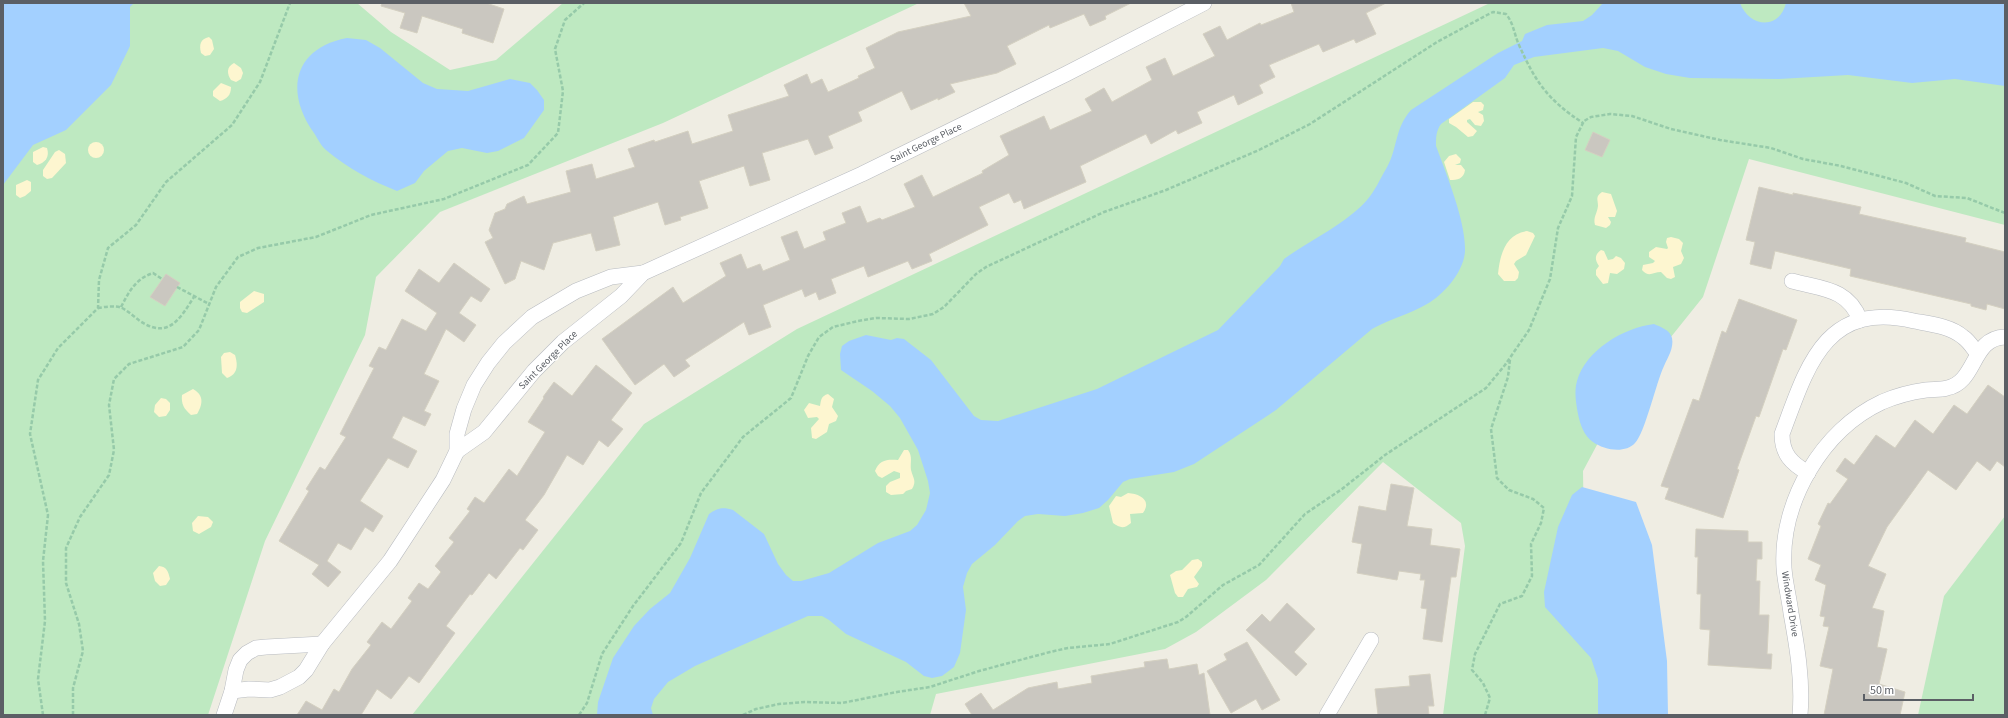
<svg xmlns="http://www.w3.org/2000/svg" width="2008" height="718" font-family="'Source Sans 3',sans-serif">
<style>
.green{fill:#bee9c1}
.sand{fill:#fdf6d0}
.water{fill:#a3d0ff}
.building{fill:#cac7c0;stroke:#d4d0c1}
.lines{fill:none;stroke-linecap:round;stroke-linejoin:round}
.street-casing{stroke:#b8bbc0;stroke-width:16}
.path{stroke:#96caa9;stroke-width:2.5;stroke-dasharray:4 2;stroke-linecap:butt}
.street{stroke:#fff;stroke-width:15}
.labels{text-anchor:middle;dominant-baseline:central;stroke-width:3;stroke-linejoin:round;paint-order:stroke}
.street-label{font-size:10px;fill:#5b5f65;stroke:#fff}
</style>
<rect width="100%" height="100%" fill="#efede3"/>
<!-- green -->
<g class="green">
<path d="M3,3H357L391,32L450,70L496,60L563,3H919L663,123L440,212L376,277L365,335L265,541L208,715H3Z"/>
<path d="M1490,3H2005V225L1749,159L1703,297L1622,398L1583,471L1585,608L1608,715H1443L1465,546L1461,523L1383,462L1266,580L1196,632L1165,649L936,694L930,715H412L644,424L797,329Z"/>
<path d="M2005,516V715H1918L1944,596Z"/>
</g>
<!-- sand -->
<g class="sand">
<path d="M209,37L212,40L214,49L210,55L205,56L201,53C199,45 200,39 209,37Z"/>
<path d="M234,63L241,68L243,73L241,79L236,82L231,80C227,74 226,67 234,63Z"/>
<path d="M221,83L231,87C231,95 227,99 220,101L213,96V91Z"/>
<path d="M1473,102H1481L1484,105L1483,110L1478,112L1483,115L1484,121L1481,126L1475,125L1470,119L1467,120V122L1477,131L1473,136L1468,137L1456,127L1449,123V119Z"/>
<circle cx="96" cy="150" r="8"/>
<path d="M43,147L47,148C50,157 45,163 37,165L33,162V152Z"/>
<path d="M59,150L65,154L66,163L52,178L47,179L43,176V170L55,152Z"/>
<path d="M1456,154L1461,159L1460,163L1455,165H1461L1465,170C1464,179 1457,180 1450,180L1444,162L1449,156Z"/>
<path d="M27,180L31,182V191L25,196L20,198L16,195V185Z"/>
<path d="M1602,192L1611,194L1617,211L1615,217H1608L1611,222L1610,225L1606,228L1595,225C1593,217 1597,214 1598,206C1598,199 1595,197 1602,192Z"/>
<path d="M1527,231L1533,233L1535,236L1526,255L1516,261L1514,264L1519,272L1518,278L1515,281H1504L1498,274C1500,255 1505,234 1527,231Z"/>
<path d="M1671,237L1679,239L1683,243L1681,251L1684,258L1681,264L1673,267L1675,277L1671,279L1667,278L1661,272C1653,272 1649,278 1642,270L1643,265L1653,263L1655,261L1649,257V252L1656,247L1667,249L1668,248L1666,242L1667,238Z"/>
<path d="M1601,250L1604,251L1608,260L1613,259L1616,256L1621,258L1625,263L1624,269L1617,274L1610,273L1608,283L1603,284L1596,275V270L1599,266C1595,260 1594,255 1601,250Z"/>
<path d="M254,291L264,294V302L247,313L242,312L240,308V302Z"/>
<path d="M230,352L235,355C238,365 238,374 227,378L222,373L221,357L224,353Z"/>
<path d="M193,389C204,395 203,404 197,414L191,415C184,409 181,404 182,395Z"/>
<path d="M828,394L834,399L832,407L838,416L836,421L829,424L827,432L816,439L812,438L811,428L819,419L817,417L808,418L804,410L809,403L820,406C821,400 821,396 828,394Z"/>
<path d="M161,398L166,399L170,403V410L166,416L159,417L154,412L155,405Z"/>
<path d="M904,450H908C913,457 910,462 911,470C913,478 917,481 912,489L906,491L903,494L891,495L886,492V486L890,482L900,478V473L894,471L882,478L878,476L875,471C879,460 887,459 898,460Z"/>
<path d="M1128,493C1140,494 1152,500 1143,513L1130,514L1131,523C1124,529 1120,528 1113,523L1109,506L1116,496L1121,497Z"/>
<path d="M198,516L208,517L213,522L211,527L199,534L193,531L192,523Z"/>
<path d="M1198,559L1202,562V566L1194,577L1199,584L1197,587L1188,589L1183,597H1178L1175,593L1170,575L1176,571L1182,570L1192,560Z"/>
<path d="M159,566C167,567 168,571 170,579L166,585L160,586L155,581L153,573Z"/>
</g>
<!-- water -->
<g class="water">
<path d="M3,3H134L130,7V46L111,85L66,130L33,145L3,185Z"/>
<path d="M1603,3H1740C1749,27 1779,31 1786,3H2005V86L1955,79L1912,83L1848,75L1779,79L1690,78L1666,74L1645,67L1618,51L1603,48L1534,57L1514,65L1505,78L1441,124C1436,131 1436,137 1436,146C1446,173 1465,220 1465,248C1466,269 1445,294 1427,304C1410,314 1390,319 1372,329L1276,410L1194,464L1174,472L1130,479L1123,482L1108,500L1099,508L1083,513L1065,516L1038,514L1025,516L1018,521L995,545L972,564L967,573L963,587L966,610L960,653L954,667L942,676L932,678L924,676L906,662L846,634L829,620L822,616H808L695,666L668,682L654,699L651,708L653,715H597L598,702L613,658L634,626L650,609L670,593L690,558L709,514C717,508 723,507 733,510L764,534L778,564L786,575L793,581H801L829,573L878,543L910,531L917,525L926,510L930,493L928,481L918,450L900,418L890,406L872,391L841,370L840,354L842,346L849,341L866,335L891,340L897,338L904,339L931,360L974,416L981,420L998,421L1097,389L1218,330L1280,266L1284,259C1310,240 1346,224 1367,200C1375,191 1380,179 1386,169C1398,149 1394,129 1411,110L1498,53L1522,41L1525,34L1547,25L1583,21L1592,15Z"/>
<path d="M347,38L366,40L380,48L423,83L437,89L468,91L510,79L530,83L537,90L544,100V110L524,138L498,151L487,153L462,148L448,151L424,171L415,183L397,191C372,181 347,168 326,150C321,146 318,139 314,133C284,91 294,48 347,38Z"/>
<path d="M1654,324C1661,327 1670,330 1672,338C1674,348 1668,357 1664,366C1656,383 1645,433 1635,443C1625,454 1604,450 1593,442C1584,436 1580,424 1578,414C1576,403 1574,391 1577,381C1586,350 1623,328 1654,324Z"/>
<path d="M1582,487L1636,502L1652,545L1667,661L1668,715H1598V679L1591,658L1545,607L1544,592L1558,527L1572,495Z"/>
</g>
<!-- building -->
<g class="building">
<path d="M382,3H486L504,9L493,43L462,33L463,29L422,16L417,33L400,28L405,13L381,6Z"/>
<path d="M964,3H1131L1105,16L1106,19L1090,26L1084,14L1050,28L1049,25L1007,46L1016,64L997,73L950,84L955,92L938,100V98L911,110L902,91L858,112L862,121L828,136L833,148L815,155L808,139L762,153L770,180L750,186L744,166L699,181L708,208L680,217L681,220L665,225L658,202L613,217L620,245L596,251L591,233L553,243L544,270L521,261L515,279L505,284L485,242L493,238L489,230L495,213L505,209L507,204L524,196L527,204L571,192L566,171L592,164L596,179L635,167L628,149L654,140L655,142L688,131L692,144L733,131L728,115L789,96L784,85L807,74L811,84L822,79L828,92L859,78L858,76L875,68L866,48L898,32L971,16Z"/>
<path d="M1291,3H1386L1366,13L1376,34L1356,43L1354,39L1323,52L1319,44L1269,65L1275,77L1259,85L1263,93L1238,105L1234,95L1197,112L1202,123L1178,134L1176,130L1151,144L1146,134L1080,166L1086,182L1024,209L1021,200L1014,203L1009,193L979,207L988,225L929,254L932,261L912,269L908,261L868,277L864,266L831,279L836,293L819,300L816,292L805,297L802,289L763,305L771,327L749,335L744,322L685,360L690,366L674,377L664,364L635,385L602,339L673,287L683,303L726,276L720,263L741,254L747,269L760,264L763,271L790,260L781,237L797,231L804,249L826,240L823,232L846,223L842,213L860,206L867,223L880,218L882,220L915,207L904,184L922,175L933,197L983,173L982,171L1009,155L1000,136L1044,116L1050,130L1092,111L1085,99L1104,88L1112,102L1152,80L1146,67L1165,58L1173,76L1215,56L1203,34L1220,26L1227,40L1260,23L1261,25L1294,12Z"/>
<path d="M1593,132L1610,140L1602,157L1585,150Z"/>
<path d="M1759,187L1793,195V193L1861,207L1859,214L1966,238L1965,242L2005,252V309L1987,304L1986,310L1971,306V304L1850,276L1851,269L1775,251L1771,269L1750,264L1755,242L1746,240Z"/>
<path d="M454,263L490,289L481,302L471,296L459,313L476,325L464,342L446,329L424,374L439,381L424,411L431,414L425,426L403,416L392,438L417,451L408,468L388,458L360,501L383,516L373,532L365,527L351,550L338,543L327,561L341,572L328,587L312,574L319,565L279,541L309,491L306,489L320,467L325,470L346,437L340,434L374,368L369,366L379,347L386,350L402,319L426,331L437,313L405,291L419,269L439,283Z"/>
<path d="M166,274L180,283L165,306L150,297Z"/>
<path d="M1739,299L1797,320L1786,350L1783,349L1759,417L1756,416L1737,469L1739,470L1723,518L1665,499L1669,488L1661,486L1693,399L1699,401L1722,331L1726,333Z"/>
<path d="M596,365L632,393L611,420L623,429L608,447L599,440L583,465L567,455L544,495L525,520L538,530L523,550L520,548L496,579L489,573L472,595L470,594L446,626L455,633L419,683L409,676L391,699L377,689L361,715H297L306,701L322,710L334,689L339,692L352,669L371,645L367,642L382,622L391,629L412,601L408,598L419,583L428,589L441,572L435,566L454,542L449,538L470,511L467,509L475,497L484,503L509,469L517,476L545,432L528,422L544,398L543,397L554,382L572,396Z"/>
<path d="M1988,385L2005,397V467L1997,461L1990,471L1977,461L1956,490L1928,470L1887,527L1868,566L1886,574L1872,608L1884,611L1877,647L1887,649L1879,684L1905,692L1900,715H1824L1833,669L1820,666L1829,627L1823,626L1825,617L1820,616L1826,585L1815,580L1821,565L1808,559L1821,526L1818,524L1828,503L1830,504L1848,479L1836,471L1845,458L1854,465L1876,435L1895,448L1915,420L1933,434L1954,405L1967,414Z"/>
<path d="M1391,484L1414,488L1407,526L1432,529L1430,545L1460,549L1456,577H1451L1442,642L1423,639L1427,609L1421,608L1425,580H1420L1421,574L1399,571L1397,580L1357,573L1362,544L1352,542L1359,506L1386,511Z"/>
<path d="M1696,529L1748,531V542H1762V559H1757L1756,581H1760L1759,615H1769L1767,654H1772L1771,669L1708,665L1710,630L1700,629L1701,594H1697L1698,557H1695Z"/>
<path d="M1287,603L1315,629L1294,652L1307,664L1296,676L1246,630L1262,614L1270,622Z"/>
<path d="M1247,642L1280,700L1262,710L1256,699L1231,713L1207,671L1227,660L1224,654Z"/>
<path d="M1167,659L1169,669L1197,664L1199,675L1204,673L1210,715H972L965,704L981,693L993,710L1028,688L1057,682L1058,689L1092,683L1091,676L1145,667L1144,662Z"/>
<path d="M1430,674L1434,706H1428L1429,715H1378L1375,689L1410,686L1409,676Z"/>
</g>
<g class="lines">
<!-- street casing -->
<g class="street-casing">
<g id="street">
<path d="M1792,281C1821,289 1848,288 1860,320"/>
<path d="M457,451L484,432L534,371L563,342L621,296L643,273L862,174L1066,74L1204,3"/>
<path d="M1808,473C1791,463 1782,454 1782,434C1807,367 1825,300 1914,321C1930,324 1950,326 1963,337C1969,341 1973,348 1977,353"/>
<path d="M232,691L249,689L270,690L280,687L299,677L306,670L322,644L390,561L443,480L457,451V434L464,409L474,385L488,363L504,343L532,317L576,291L611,277L643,273"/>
<path d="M224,715L232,691L236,670L240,660L247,653L256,648L266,647L322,644"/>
<path d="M1327,715L1371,640"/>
<path d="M1800,715C1803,681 1797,646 1791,613C1789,597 1785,583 1784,568C1780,502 1822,430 1882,402C1896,396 1911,392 1926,390C1933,389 1940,390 1947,388C1977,382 1971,338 2005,337"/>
</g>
</g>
<!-- path -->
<g class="path">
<path d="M177,287L209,304"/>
<path d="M121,307C129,292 135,279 153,273L162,279"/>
<path d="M98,308C104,307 116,305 122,308C130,312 137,320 145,324C171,338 182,315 194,297"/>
<path d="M43,715L38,679L45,621L43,561L48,515L30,434L38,380L58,348L98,308L99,280L108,248L136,225L166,182L232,125L260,82L290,3"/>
<path d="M73,715V688L83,651L79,624L66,583V548L80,517L109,475L114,450L109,405L114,379L129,364L183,347L199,330L216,287L238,257L258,248L316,237L371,215L444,199L528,165L558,133L563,91L555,49L565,20L584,3"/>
<path d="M579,715L587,703L602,654L633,606L681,543L701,493L743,437L791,398L808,356L819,337L833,327L858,321L876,318L909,319L933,314L944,307L976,274L986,267L1104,212L1166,190L1259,150L1310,124L1437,42L1487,15L1493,12L1506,14C1514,24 1514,34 1519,45C1536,83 1548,100 1583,123"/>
<path d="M743,715L756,709L779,704L805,702L842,703L897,692L930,687L979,671L1050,652L1068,648L1110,644L1178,622L1186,617L1223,585L1259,565L1305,514L1342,489L1385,455L1486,388L1505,365L1529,330L1550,279L1558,228L1572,196L1576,137L1584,121L1591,117L1610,114L1632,116L1671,129L1720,140L1771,148L1803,159L1841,166L1906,183L1935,196L1967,198L2005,213"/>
<path d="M1485,715L1490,698L1483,683L1472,670L1475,654L1500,604L1522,596L1532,576L1531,544L1541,523L1544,508L1533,499L1509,490L1497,478L1491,429L1508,377L1510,359"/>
</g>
<!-- street -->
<use href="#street" class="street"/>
</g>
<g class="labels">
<!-- street labels -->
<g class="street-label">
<text transform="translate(926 143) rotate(-26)">Saint George Place</text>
<text transform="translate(548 360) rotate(-45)">Saint George Place</text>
<text transform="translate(1790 604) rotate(81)">Windward Drive</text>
</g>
</g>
<!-- border -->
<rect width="2008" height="718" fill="none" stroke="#5b5f65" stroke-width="8"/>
<!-- scale -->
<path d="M1864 694v6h109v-6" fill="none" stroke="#5b5f65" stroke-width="2"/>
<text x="1870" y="694" font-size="12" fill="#5b5f65" stroke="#ffffff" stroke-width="3" paint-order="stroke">50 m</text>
</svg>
